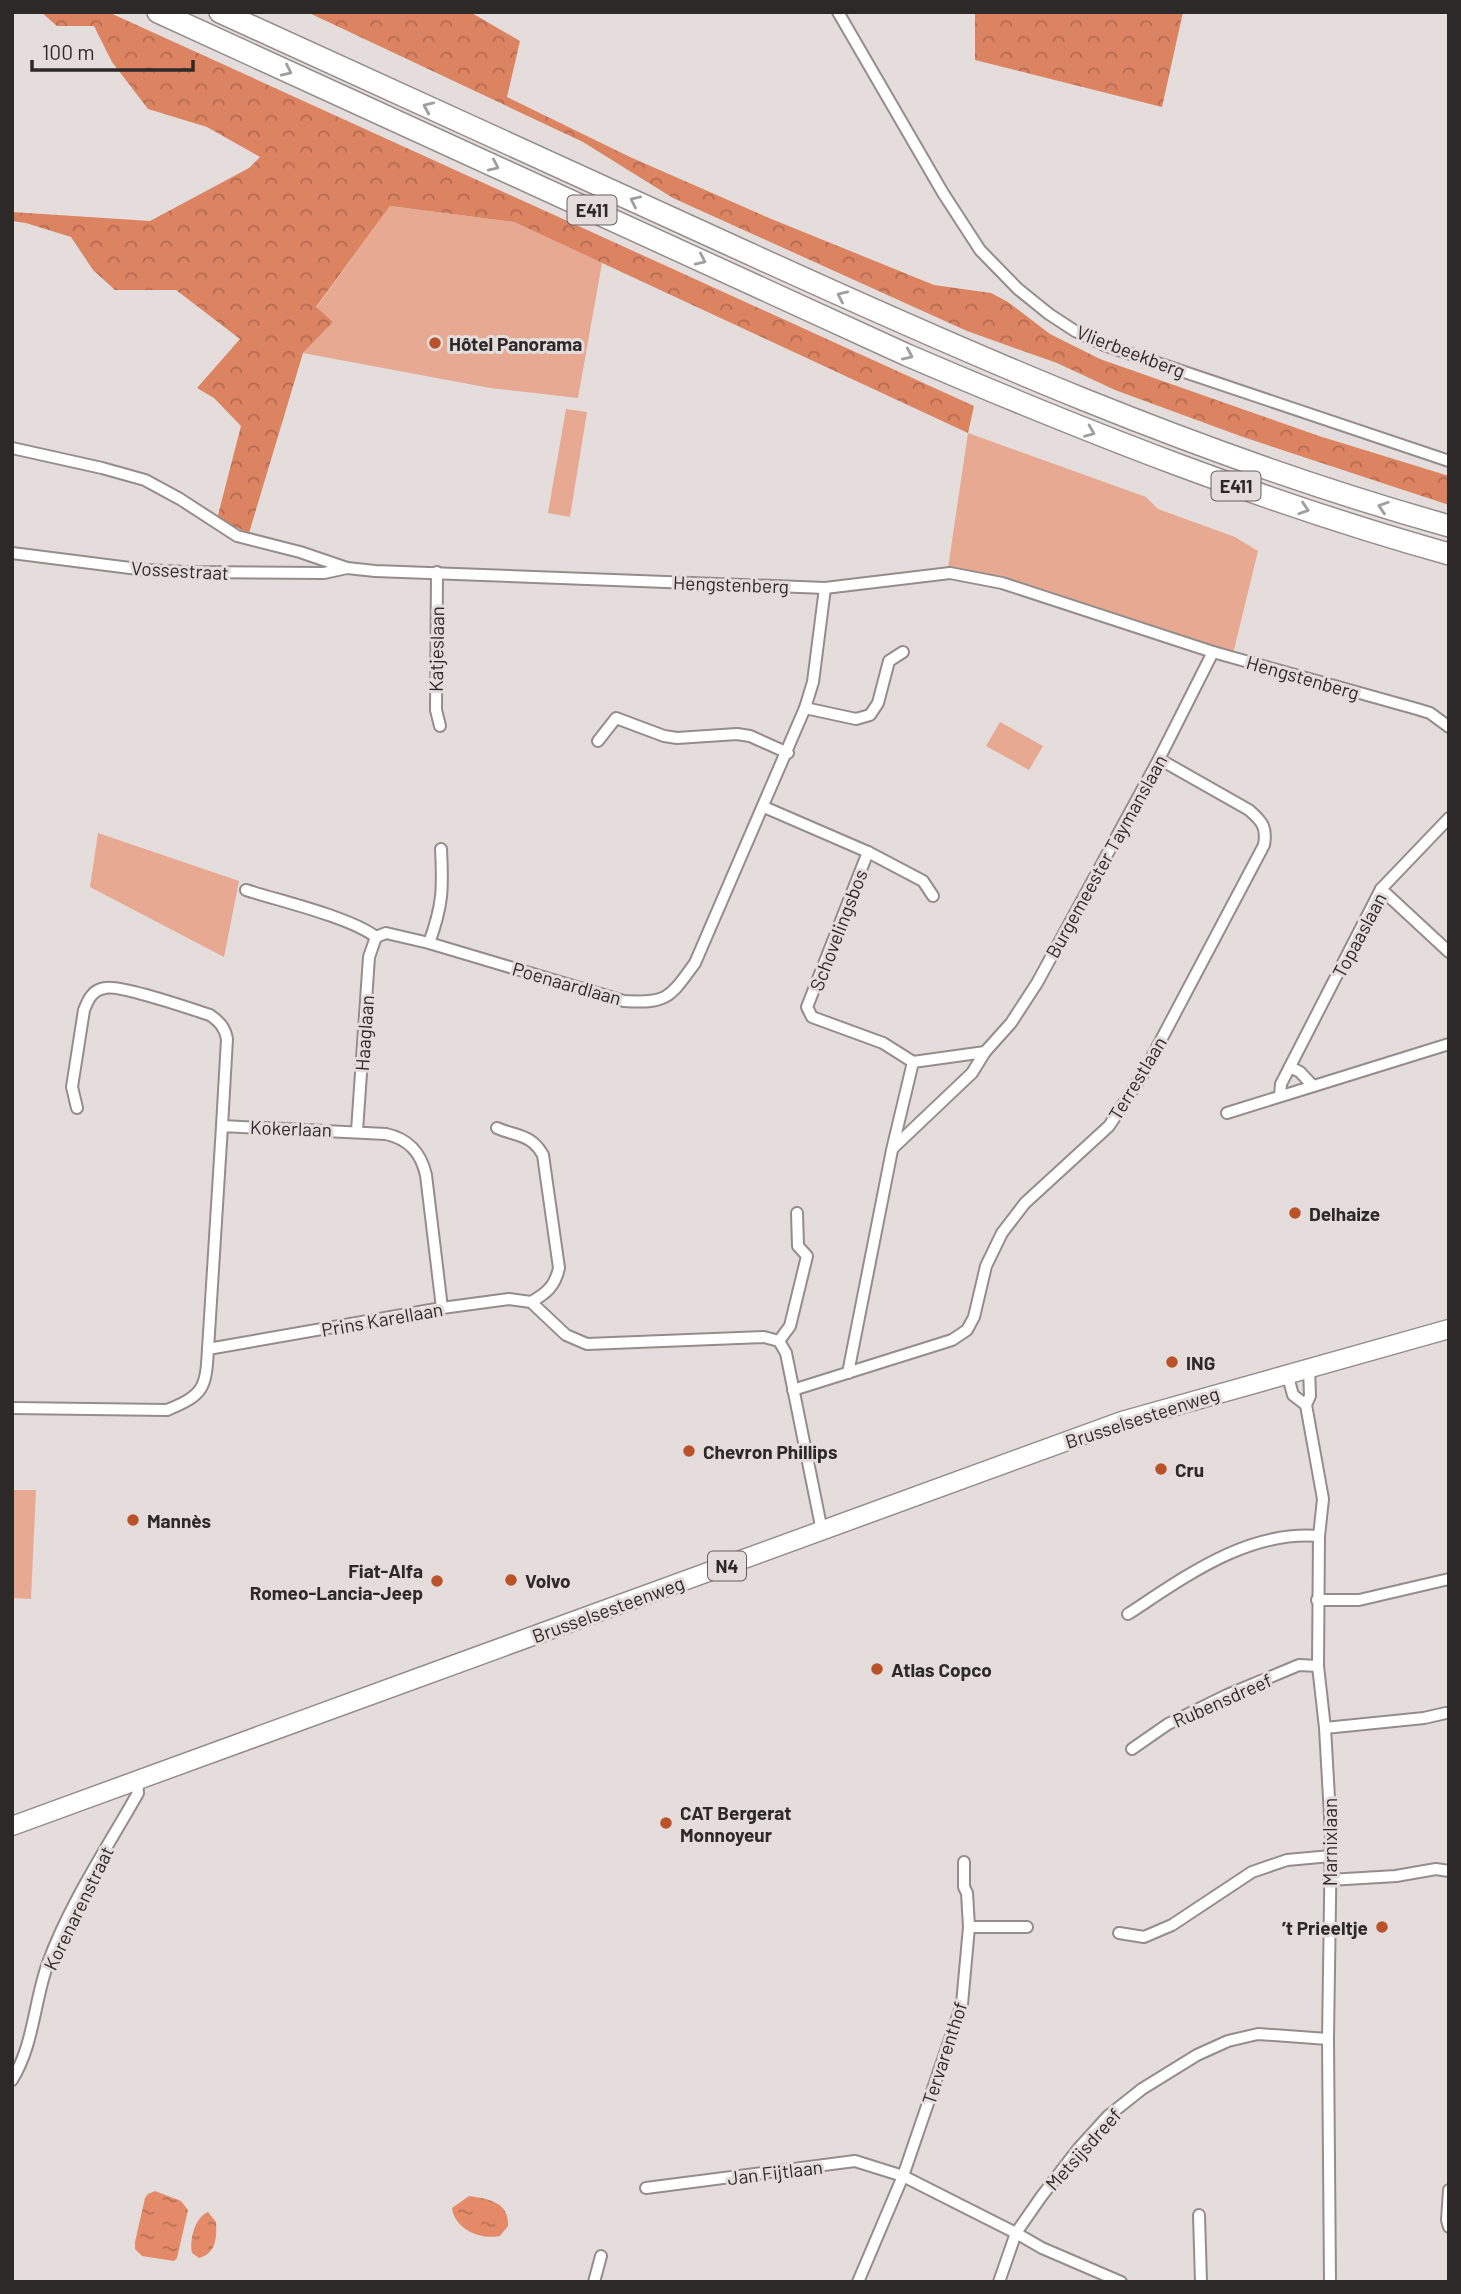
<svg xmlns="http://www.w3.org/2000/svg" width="1461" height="2294" font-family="Barlow,sans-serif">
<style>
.grass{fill:#e8a992}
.forest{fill:url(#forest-crowns)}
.water{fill:url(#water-ripples)}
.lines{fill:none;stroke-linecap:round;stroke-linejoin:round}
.street-casing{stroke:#948d8a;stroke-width:14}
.primary-casing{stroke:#948d8a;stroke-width:21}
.highway-casing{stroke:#948d8a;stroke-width:24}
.street{stroke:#fff;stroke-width:10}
.primary{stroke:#fff;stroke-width:18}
.highway{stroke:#fff;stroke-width:21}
.oneway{stroke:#a09f9e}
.poi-dot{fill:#b95229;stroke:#e5dddb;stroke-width:2.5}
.labels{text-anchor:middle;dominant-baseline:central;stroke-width:6;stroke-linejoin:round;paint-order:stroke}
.shield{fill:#e5dddb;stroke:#645f5e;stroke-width:2}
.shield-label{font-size:18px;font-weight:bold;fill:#2c2928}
.poi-label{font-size:19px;font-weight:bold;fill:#2c2928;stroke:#e5dddb;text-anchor:start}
.street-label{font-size:19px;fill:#2c2928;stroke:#e5dddb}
</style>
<defs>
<pattern id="forest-crowns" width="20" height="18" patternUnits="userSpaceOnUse" patternTransform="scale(1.75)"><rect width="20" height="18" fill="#dc8362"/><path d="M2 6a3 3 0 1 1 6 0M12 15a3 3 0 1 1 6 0" fill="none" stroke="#b36b51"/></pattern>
<pattern id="water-ripples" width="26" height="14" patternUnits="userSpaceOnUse" patternTransform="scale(1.75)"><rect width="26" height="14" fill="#e48a69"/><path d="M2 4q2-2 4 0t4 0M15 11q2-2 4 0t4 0" fill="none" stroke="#b97156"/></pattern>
</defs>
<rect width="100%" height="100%" fill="#e5dddb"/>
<!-- grass -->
<g class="grass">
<path d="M390,206L514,222L602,263L578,398L490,388L303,353L333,322L316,308Z"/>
<path d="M566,409L587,412L570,517L548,513Z"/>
<path d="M968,433L1146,497L1158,509L1235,537L1258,551L1233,654L997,576L948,568Z"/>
<path d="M1000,722L1043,746L1029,770L986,746Z"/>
<path d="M98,833L239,881L224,957L90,887Z"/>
<path d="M12,1490H36L31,1599L12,1598Z"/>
</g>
<!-- forest -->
<g class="forest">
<path d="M41,12H108L974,406L968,433L514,222L390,206L316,307L333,322L303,353L249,533L217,519L241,426L214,398L197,388L240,339L176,290H115L93,270L71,237L26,223L12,221V212L150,221L249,168L260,157L207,127L148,109L112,62L94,26H57Z"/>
<path d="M307,12H470L520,41L507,97L630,157L769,218L934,285L991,293L1008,302L1050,334L1100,359L1319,436L1449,476V505L1243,437L1115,390L1057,363L967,331L673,198L583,142Z"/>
<path d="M975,12H1183L1162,107L975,60Z"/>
</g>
<!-- water -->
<g class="water">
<path d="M155,2191L181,2201L188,2210L177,2258L174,2261L142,2256L135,2249V2242L145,2198L148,2194Z"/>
<path d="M469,2196C489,2199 509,2202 508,2226L500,2236C481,2240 455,2230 452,2208Z"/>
<path d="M208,2212L216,2222C217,2238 216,2253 199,2258L192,2253C189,2240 195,2217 208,2212Z"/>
</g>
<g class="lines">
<!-- street casing -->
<g class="street-casing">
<g id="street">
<path d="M838,12L943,193L980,250L1018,289L1049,314L1075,331L1104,345L1449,461"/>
<path d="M12,448L102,468L145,480L180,499L237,536L300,552L347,568L375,571L825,588L950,573L1002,583L1213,652L1417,709L1430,713L1449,727"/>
<path d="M12,553L146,570L186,572L324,573L347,568"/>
<path d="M437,572L436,710L440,726"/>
<path d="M805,708L856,719L870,715L878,703L889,661L903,652"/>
<path d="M598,741L616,718L664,736L677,738L737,734L750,736L788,753"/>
<path d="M764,807L868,852L923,881L933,896"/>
<path d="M868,852L807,1007L812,1017L883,1043L913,1062"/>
<path d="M1381,889L1449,952"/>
<path d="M246,890C280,901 350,917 376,937L386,933L429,943L624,1001C668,1004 670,997 695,963L805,708L813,682L825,588"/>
<path d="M429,943C443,905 443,888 441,849"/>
<path d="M1290,1067L1300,1072L1313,1086"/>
<path d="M1280,1096L1281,1084L1381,889L1449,818"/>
<path d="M77,1108L72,1087L84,1010C88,1000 92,990 105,988C119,984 191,1009 210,1015C220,1022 225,1028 227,1039L222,1126"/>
<path d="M1227,1113L1449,1044"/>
<path d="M497,1128C518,1137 531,1134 543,1155L559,1268C555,1286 547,1293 531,1302"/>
<path d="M357,1131L369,957L376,937"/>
<path d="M893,1148L972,1073L985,1052"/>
<path d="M779,1341L786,1353L822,1531"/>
<path d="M779,1341L790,1326L807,1256L798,1246L797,1213"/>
<path d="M208,1349L222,1126L386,1134C409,1139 421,1153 426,1175L442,1308"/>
<path d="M1309,1368L1310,1396L1306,1405L1323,1499L1319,1536L1318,1666L1325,1728L1331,1833L1328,2039L1330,2282"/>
<path d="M848,1373L892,1150L913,1062L985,1052L1011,1023L1037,983L1159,759L1213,652"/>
<path d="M1287,1373L1293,1395L1306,1405"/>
<path d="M793,1390L952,1340L967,1330L974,1317L986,1266L1002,1233L1025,1203L1109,1126L1143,1074L1264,845C1267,828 1263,822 1249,810L1159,759"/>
<path d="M12,1408L167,1410C204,1395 206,1388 208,1349L442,1308L509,1299L531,1302L566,1335L587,1344L764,1337L779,1341"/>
<path d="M1317,1600H1359L1449,1579"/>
<path d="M1128,1614C1185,1577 1247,1530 1319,1536"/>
<path d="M1325,1728L1424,1718L1446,1713"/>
<path d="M1132,1749L1168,1724L1227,1695L1299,1665L1318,1666"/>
<path d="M1329,1880L1396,1876L1436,1869L1449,1871"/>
<path d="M969,1927H1027"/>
<path d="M1119,1933L1144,1937L1172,1925L1252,1872L1287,1860L1331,1856"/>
<path d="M12,2080C34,2045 34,2001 48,1963C70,1903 107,1848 138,1793L137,1780"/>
<path d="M646,2188L855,2161L903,2176L962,2004L969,1927L967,1893L964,1887V1862"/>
<path d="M1449,2190L1447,2220L1449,2227"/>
<path d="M1199,2215L1201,2282"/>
<path d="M594,2282L601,2256"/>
<path d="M858,2282L903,2176L1016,2233L1042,2248L1121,2282"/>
<path d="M999,2282L1016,2233L1041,2197L1078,2149L1108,2116L1142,2089L1197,2055L1228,2041L1258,2034L1328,2039"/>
</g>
</g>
<!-- primary casing -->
<g class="primary-casing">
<path id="primary" d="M12,1826L1122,1421L1449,1329"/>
</g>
<!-- highway casing -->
<g class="highway-casing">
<g id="highway">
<path d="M158,12L907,355C1084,431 1263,502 1449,554"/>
<path d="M220,12C389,89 558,166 726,243C964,352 1196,455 1449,526"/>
</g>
</g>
<!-- street -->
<use href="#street" class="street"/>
<!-- primary -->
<use href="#primary" class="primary"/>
<!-- highway -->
<use href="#highway" class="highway"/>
</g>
<!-- one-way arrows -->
<defs><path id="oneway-chevron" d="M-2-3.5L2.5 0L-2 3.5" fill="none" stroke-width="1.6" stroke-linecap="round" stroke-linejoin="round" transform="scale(1.75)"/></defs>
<g class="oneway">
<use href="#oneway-chevron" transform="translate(287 71) rotate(25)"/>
<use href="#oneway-chevron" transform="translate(428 107) rotate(-156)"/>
<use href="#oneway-chevron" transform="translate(494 166) rotate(25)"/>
<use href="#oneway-chevron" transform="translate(635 201) rotate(-155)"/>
<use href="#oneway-chevron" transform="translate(701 260) rotate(25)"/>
<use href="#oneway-chevron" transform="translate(842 296) rotate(-155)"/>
<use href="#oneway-chevron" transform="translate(908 355) rotate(24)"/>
<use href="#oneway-chevron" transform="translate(1090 432) rotate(22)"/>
<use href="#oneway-chevron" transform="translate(1383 507) rotate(-162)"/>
<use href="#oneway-chevron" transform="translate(1304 509) rotate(18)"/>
</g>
<!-- markers -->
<g class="poi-dot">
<circle cx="435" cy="343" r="7"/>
<circle cx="1295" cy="1213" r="7"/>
<circle cx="1172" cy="1362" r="7"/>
<circle cx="689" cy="1451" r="7"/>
<circle cx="1161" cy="1469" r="7"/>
<circle cx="133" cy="1520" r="7"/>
<circle cx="511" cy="1580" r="7"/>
<circle cx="437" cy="1581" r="7"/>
<circle cx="877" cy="1669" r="7"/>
<circle cx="666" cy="1823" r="7"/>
<circle cx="1382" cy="1927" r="7"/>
</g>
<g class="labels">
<!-- shield labels -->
<g class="shield">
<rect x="567.5" y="195.5" width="49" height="29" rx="5"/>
<rect x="1211.5" y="471.5" width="49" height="29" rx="5"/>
<rect x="708" y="1551.5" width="38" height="29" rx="5"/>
</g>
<g class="shield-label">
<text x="592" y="210">E411</text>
<text x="1236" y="486">E411</text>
<text x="727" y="1566">N4</text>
</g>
<!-- poi labels -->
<g class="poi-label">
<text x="449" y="343">Hôtel Panorama</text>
<text x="1309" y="1213">Delhaize</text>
<text x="1186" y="1362">ING</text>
<text x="703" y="1451">Chevron Phillips</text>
<text x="1175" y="1469">Cru</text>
<text x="147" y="1520">Mannès</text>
<text x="423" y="1570" text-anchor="end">Fiat-Alfa<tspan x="423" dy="22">Romeo-Lancia-Jeep</tspan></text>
<text x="525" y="1580">Volvo</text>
<text x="891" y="1669">Atlas Copco</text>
<text x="680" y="1812">CAT Bergerat<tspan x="680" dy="22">Monnoyeur</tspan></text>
<text x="1368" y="1927" text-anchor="end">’t Prieeltje</text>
</g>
<!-- street labels -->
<g class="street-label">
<text transform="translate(1131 351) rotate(21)">Vlierbeekberg</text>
<text transform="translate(180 570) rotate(3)">Vossestraat</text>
<text transform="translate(731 584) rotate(2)">Hengstenberg</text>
<text transform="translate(436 649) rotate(-89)">Katjeslaan</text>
<text transform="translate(1303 677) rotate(16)">Hengstenberg</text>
<text transform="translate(1106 856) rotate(-61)">Burgemeester Taymanslaan</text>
<text transform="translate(838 930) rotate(-69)">Schovelingsbos</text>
<text transform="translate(1359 935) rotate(-62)">Topaaslaan</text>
<text transform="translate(567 983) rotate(16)">Poenaardlaan</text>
<text transform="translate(364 1033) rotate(-86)">Haaglaan</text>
<text transform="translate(1137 1078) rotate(-59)">Terrestlaan</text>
<text transform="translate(291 1128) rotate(2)">Kokerlaan</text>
<text transform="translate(382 1319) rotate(-10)">Prins Karellaan</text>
<text transform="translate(1142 1417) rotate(-18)">Brusselsesteenweg</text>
<text transform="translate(608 1609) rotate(-20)">Brusselsesteenweg</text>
<text transform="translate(1222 1700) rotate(-24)">Rubensdreef</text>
<text transform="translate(1329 1842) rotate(-90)">Marnixlaan</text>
<text transform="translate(78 1908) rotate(-64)">Korenarenstraat</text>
<text transform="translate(944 2053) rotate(-72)">Tervarenthof</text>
<text transform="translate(1083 2149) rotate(-48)">Metsijsdreef</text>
<text transform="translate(775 2172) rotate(-7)">Jan Fijtlaan</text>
</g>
</g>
<!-- border -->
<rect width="1461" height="2294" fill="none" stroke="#2c2928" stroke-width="28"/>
<!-- scale -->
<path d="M32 60v10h161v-10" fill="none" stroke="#2c2928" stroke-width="3.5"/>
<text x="42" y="60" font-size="21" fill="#2c2928" stroke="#e5dddb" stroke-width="5" paint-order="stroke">100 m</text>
</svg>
